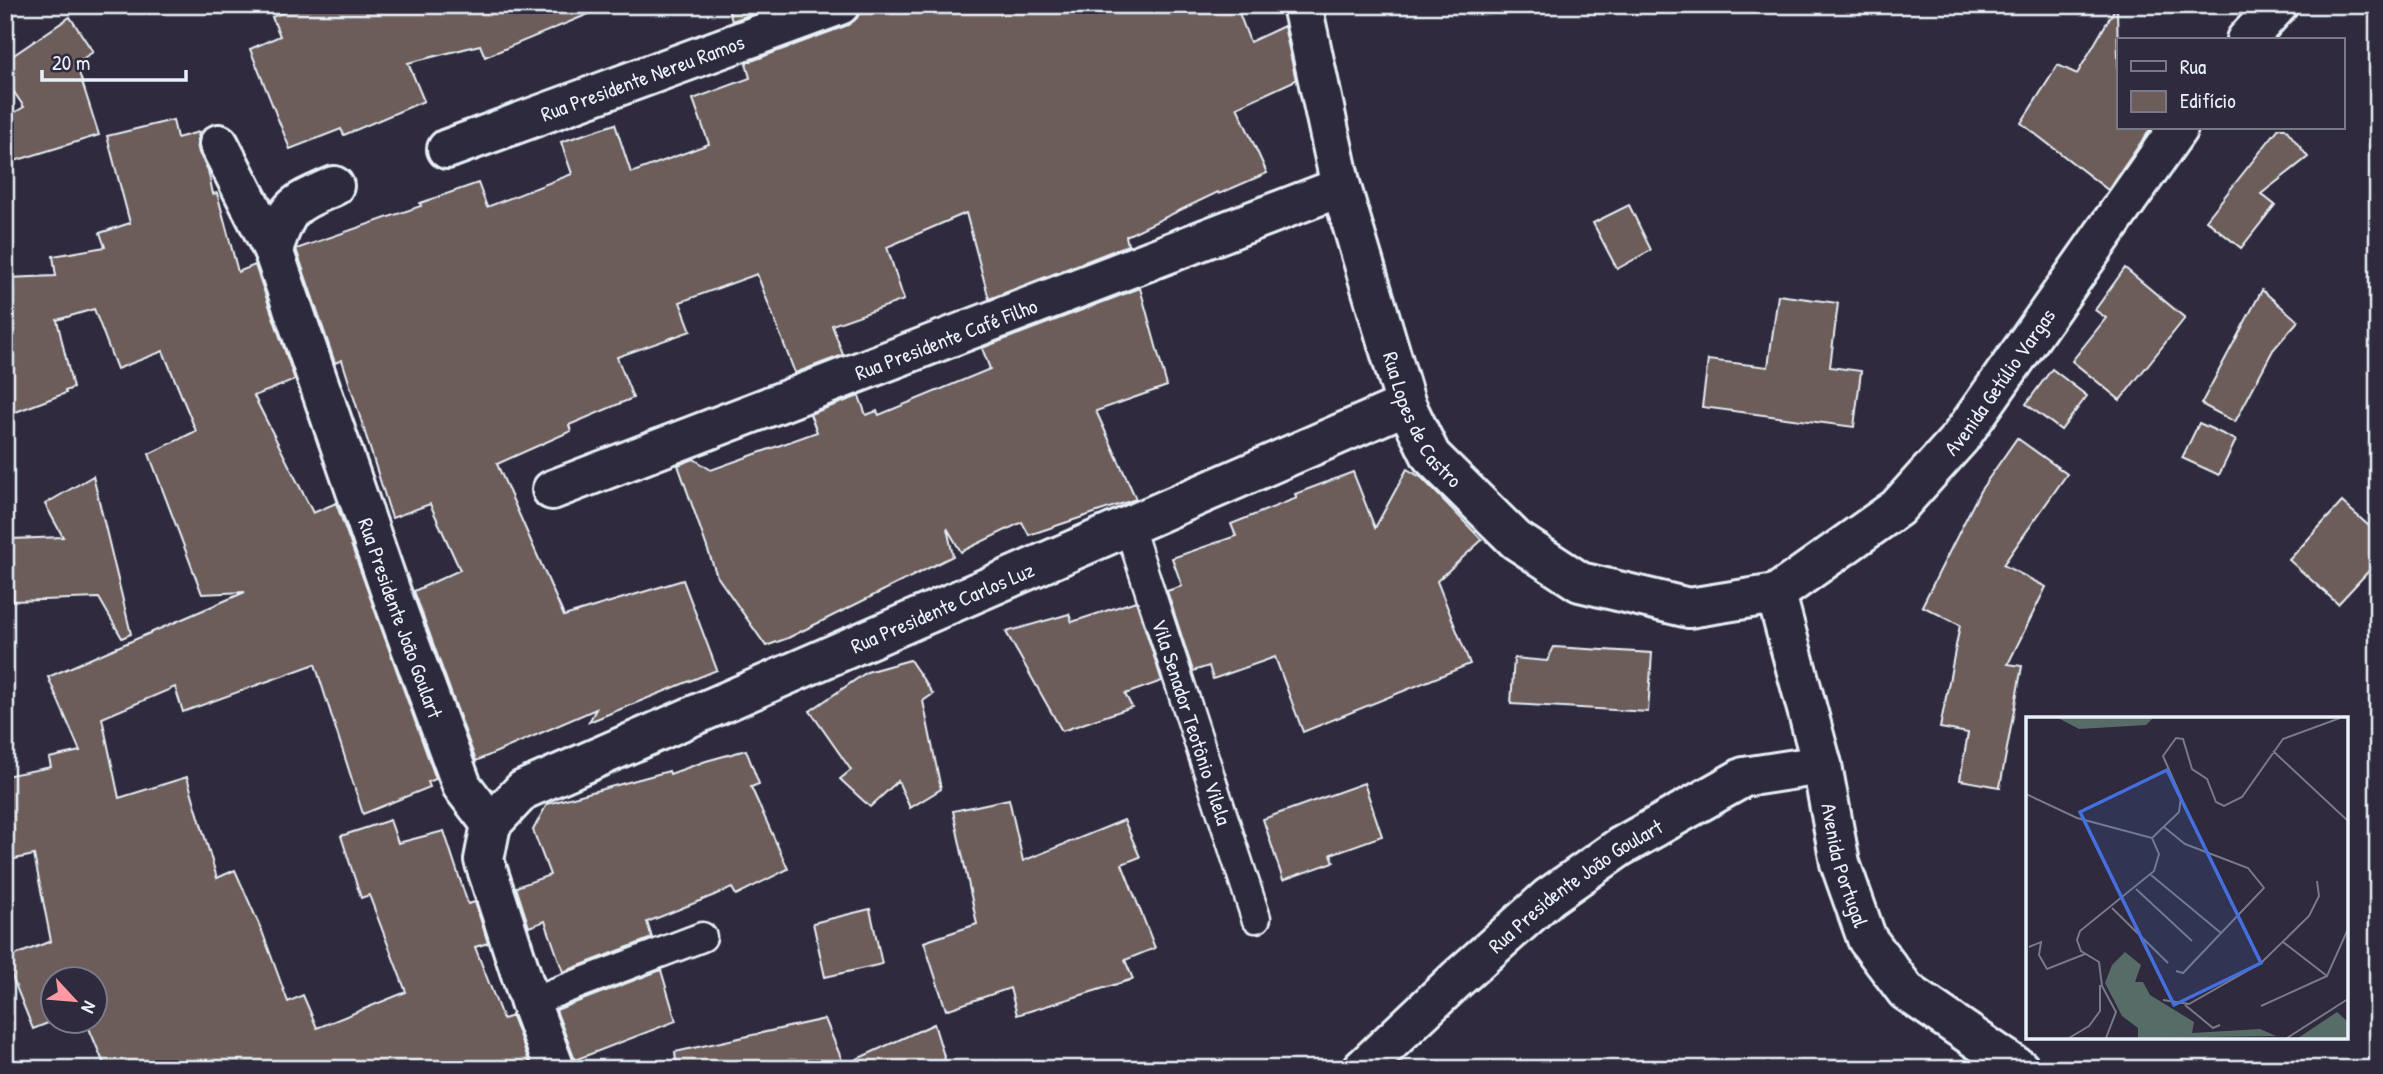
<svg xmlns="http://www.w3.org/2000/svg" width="2383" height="1074" font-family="'Patrick Hand',sans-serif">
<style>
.building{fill:#6c5c5a;stroke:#e8f1f8;stroke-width:2}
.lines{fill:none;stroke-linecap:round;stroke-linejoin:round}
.lane-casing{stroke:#e8f1f8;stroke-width:33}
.street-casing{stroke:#e8f1f8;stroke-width:44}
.secondary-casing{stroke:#e8f1f8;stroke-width:44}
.lane{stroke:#2f2a3d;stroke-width:28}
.street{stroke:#2f2a3d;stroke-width:38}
.secondary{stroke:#2f2a3d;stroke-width:38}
.labels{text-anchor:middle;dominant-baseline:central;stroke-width:6;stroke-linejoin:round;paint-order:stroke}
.street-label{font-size:21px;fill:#e8f1f8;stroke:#2f2a3d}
.inset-road{fill:none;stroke:#797a88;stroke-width:2}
.view{fill:#466fde;fill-opacity:0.15;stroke:#466fde;stroke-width:3.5}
.inset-edge{fill:none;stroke:#e8f1f8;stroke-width:3.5}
</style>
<rect width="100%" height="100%" fill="#2f2a3d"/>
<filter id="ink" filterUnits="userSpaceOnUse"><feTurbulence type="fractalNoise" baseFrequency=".0143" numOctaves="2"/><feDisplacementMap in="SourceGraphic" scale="14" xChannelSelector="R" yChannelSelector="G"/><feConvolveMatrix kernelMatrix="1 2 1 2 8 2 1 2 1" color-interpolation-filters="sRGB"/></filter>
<g filter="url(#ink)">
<!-- building -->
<g class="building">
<path d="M300,5H608V6L485,57L480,45L408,63L424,101L344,135L341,129L290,149L250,49L280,36L272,17Z"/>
<path d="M727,5H776L732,21Z"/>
<path d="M861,5H1236L1250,42L1284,26L1296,80L1237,107L1267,173L1219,194L1218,192L1126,236L1128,245L989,299L966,213L887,247L904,300L832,325L843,355L795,373L757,274L680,302L691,331L617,357L633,398L569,425L571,431L497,464L564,616L683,580L717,670L589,722L596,709L476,761L414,591L460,570L430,504L392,518L342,360L335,363L296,249L421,206L420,203L478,183L487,207L572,174L561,142L615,124L631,173L709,144L693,99L750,78L746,63L848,25L857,18Z"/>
<path d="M2117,5L2119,128H2151L2108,190L2021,123L2058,65L2077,74Z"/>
<path d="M70,17L93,52L76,63L99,135L5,164V118L24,107L5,79V61Z"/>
<path d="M173,120L177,138L199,132L197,144L199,153L208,170L213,194L217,193L238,272L255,265L295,380L254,396L313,513L336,503L436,779L428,782L430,787L363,814L315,664L183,712L175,687L102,718L119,798L187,777L217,878L235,870L262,931L288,1002L303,995L317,1028L406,992L369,895L361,898L341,836L390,820L398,843L444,831L468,904L475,902L488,943L475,947L503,1019L512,1016L532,1069H106L86,1021H94V979H52L53,1021L33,1029L5,959L51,941L34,855L5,861V776L51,767L49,758L80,751L48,677L245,592L202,594L149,454L196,431L163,351L117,369L94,309L57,320L73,388L65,391L66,393L5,416V356L10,355L6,278L56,276L53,256L105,247L100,233L130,223L107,136Z"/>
<path d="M2279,128H2285L2308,157L2261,194L2275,205L2241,248L2206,220Z"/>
<path d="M1629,205L1651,250L1617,269L1593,223Z"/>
<path d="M2125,268L2185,318L2120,400L2072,361L2106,318L2095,310Z"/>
<path d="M1140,288L1167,386L1096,411L1136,499L1029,535L1022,522L961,552L947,528L953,556L788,638L766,646L717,576L678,465L694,459L711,470L817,432L810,414L859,396L866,415L877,411L879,415L990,369L982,348Z"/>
<path d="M2262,290L2298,321L2273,350L2235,422L2201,404Z"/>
<path d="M1778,295L1838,303L1830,367L1861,371L1854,427L1702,407L1708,360L1768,367Z"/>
<path d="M2052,369L2087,396L2061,430L2026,404Z"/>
<path d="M2199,423L2236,440L2219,475L2182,458Z"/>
<path d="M2017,438L2067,474L2003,565L2046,587L2008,664L2022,666L2000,787L1960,780L1968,733L1940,728L1960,625L1922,606L1980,491Z"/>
<path d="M1407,469L1422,478L1482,540L1437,581L1470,664L1303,732L1275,657L1213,679L1209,666L1193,671L1167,591L1182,586L1172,558L1236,536L1231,524L1297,498L1295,494L1353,472L1375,528Z"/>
<path d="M93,476L131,634L122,638L99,598L13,601L11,539L63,537L45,504Z"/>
<path d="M2342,502L2378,534V561L2338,604L2289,560Z"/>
<path d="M1136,601L1162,681L1125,694L1132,707L1062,731L1006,632L1069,614L1072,622Z"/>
<path d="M1554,647L1652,653L1648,712L1511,704L1514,658L1547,661Z"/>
<path d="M910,660L933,694L923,701L941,789L910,808L898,781L870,807L840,779L851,770L810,711L867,672Z"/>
<path d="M746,750L759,784L751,787L788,869L736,895L732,888L647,922L652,938L563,972L545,921L529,927L516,887L550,875L533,830L547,804L669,771L670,774L706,761Z"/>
<path d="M1364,783L1382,836L1331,854L1334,862L1283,880L1263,819Z"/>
<path d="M1009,799L1023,861L1124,820L1140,857L1122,864L1155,948L1125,960L1133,979L1017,1015L1010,988L946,1010L924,942L977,924L953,811Z"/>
<path d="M870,909L882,964L825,977L813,923Z"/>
<path d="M661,970L676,1021L575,1060L556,1010Z"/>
<path d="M825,1019L844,1065L934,1024L948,1069H677L675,1052Z"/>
</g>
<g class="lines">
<!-- lane casing -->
<g class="lane-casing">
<g id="lane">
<path id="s1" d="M1129,527L1256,918"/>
<path d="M530,1002L702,937"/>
</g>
</g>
<!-- street casing -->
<g class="street-casing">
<g id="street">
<path d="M219,144L273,250"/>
<path id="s2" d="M447,149L840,5"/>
<path id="s3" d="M334,186C291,205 288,205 273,250L390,590L462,786L491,824L484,860L530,1002L555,1069"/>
<path id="s4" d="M552,490L1341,187"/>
<path id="s5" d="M491,824L523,790L1406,405"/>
<path id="s6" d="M1362,1069L1456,980L1549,897L1620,847L1744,777L1822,765"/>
</g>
</g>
<!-- secondary casing -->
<g class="secondary-casing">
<g id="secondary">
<path id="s7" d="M1302,5L1341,187L1406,405L1431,456L1516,540L1580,582L1689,608L1776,594L1897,508L1960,438L2178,128"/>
<path d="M2246,40L2278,5"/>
<path id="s8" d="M1776,594L1822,765L1840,863L1867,939L1906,991L2020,1069"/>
</g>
</g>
<!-- lane -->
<use href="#lane" class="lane"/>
<!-- street -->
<use href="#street" class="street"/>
<!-- secondary -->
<use href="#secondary" class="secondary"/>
</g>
</g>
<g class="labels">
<!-- street labels -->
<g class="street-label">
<text stroke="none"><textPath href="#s2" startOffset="208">Rua Presidente Nereu Ramos</textPath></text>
<text stroke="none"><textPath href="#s4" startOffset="422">Rua Presidente Café Filho</textPath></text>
<text stroke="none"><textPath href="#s7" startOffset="1178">Avenida Getúlio Vargas</textPath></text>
<text stroke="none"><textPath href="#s7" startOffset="434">Rua Lopes de Castro</textPath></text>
<text stroke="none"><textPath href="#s5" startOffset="504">Rua Presidente Carlos Luz</textPath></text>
<text stroke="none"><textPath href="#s3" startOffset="483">Rua Presidente João Goulart</textPath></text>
<text stroke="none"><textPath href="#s1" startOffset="205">Vila Senador Teotônio Vilela</textPath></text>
<text stroke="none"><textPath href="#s8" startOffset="280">Avenida Portugal</textPath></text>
<text stroke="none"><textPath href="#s6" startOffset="282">Rua Presidente João Goulart</textPath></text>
</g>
</g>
<!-- overview -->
<g transform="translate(2026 717)">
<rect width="322" height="322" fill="#2f2a3d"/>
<path d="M32,1H127L120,8L53,12ZM99,235L115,248L109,265H117L124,278L168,305L166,316L234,312L250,319L112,321V311L96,299L79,266L86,248ZM311,295L322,305V321H272Z" fill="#576c67"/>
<path class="inset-road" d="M247,34L322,104M0,77L51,101L126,121M138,110L159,127L222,151L238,171L157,256L150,254M126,121L153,95L155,80L137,39L150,21L157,22L166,52L181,62L190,85L198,89L216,80L257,22L314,1M125,158L195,216M110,172L166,224M86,191L142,246M257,225L301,259L322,212M3,230L15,225L13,238L21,252L59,237M137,283L163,287L235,246L283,199L293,179L291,164M159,288L187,311L194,308M235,289L301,259M43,321L63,309L74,294V268M80,321L90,295L76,269L73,245L55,234L51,223L54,214L128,154L133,137L126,121M261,321L322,282"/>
<path class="view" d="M141,53L235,246L148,288L54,95Z"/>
<rect width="322" height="322" class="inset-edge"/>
</g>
<!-- margin -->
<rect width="2383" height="1074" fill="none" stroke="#2f2a3d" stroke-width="28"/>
<rect x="14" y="14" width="2355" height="1046" fill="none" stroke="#e8f1f8" stroke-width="2.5" filter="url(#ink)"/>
<!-- legend -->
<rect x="2117" y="38" width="228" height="91" fill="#2f2a3d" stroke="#797a88" stroke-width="2"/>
<rect x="2131" y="61" width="35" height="10" fill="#2f2a3d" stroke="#797a88" stroke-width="2"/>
<text x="2180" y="74" font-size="21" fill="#e8f1f8">Rua</text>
<rect x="2131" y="91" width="35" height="21" fill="#6c5c5a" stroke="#797a88" stroke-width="2"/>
<text x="2180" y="108" font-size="21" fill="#e8f1f8">Edifício</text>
<!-- north arrow -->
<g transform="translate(74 1000) rotate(116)"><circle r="33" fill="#2f2a3d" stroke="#797a88" stroke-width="2"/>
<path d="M0-5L12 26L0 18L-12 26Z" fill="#ff9aa2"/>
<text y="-10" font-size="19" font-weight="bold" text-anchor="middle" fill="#e8f1f8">N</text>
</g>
<!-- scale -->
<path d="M42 70v10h144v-10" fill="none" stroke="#e8f1f8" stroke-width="3.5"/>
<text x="52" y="70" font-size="21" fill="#e8f1f8" stroke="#2f2a3d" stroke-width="5" paint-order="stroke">20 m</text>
</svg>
